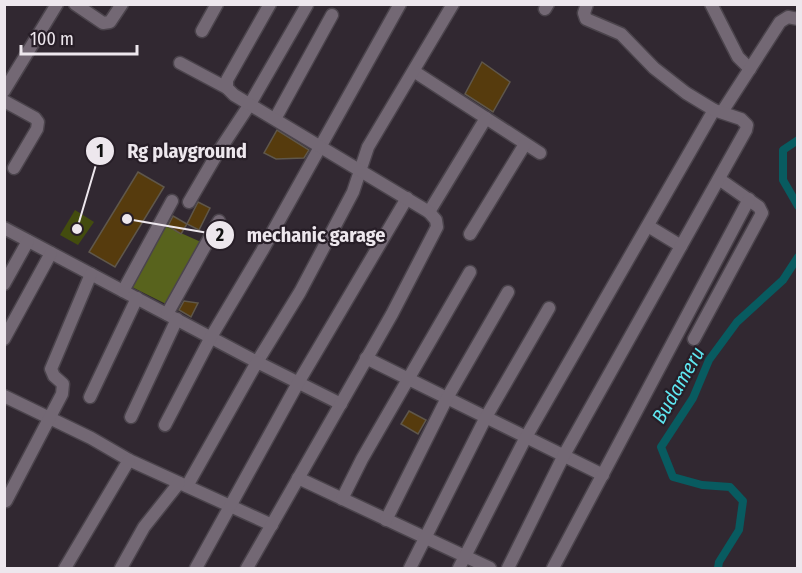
<svg xmlns="http://www.w3.org/2000/svg" width="802" height="573" font-family="'Fira Sans Condensed',sans-serif">
<style>
.green{fill:#434c0e}
.forest{fill:#58631d}
.lines{fill:none;stroke-linecap:round;stroke-linejoin:round}
.canal{stroke:#085b60;stroke-width:8}
.building{fill:#563b0d;stroke:#5f574b;stroke-width:1.5}
.minor-casing{stroke:#4b444c;stroke-width:15}
.minor{stroke:#736874;stroke-width:12}
.labels{text-anchor:middle;dominant-baseline:central;stroke-width:4.5;stroke-linejoin:round;paint-order:stroke}
.water-label{font-size:20px;font-style:italic;fill:#5fe7f1;stroke:#271e27}
.leader{fill:none;stroke:#ede7ed;stroke-width:2}
.callout-dot{fill:#ede7ed;stroke:#271e27;stroke-width:2}
.mark-label{font-size:18px;text-anchor:middle;font-weight:bold;fill:#111}
.callout-label{font-size:20px;text-anchor:middle;font-weight:bold;fill:#ede7ed;stroke:#271e27;stroke-width:4.5;stroke-linejoin:round;paint-order:stroke}
</style>
<rect width="100%" height="100%" fill="#312831"/>
<!-- green -->
<path class="green" d="M75,210L94,222L78,245L60,235Z"/>
<!-- forest -->
<path class="forest" d="M165,226L210,246L168,305L130,286Z"/>
<g class="lines">
<!-- canal -->
<g class="canal">
<path d="M798,140L783,150V180L798,206"/>
<path d="M718,568L719,562L739,530L743,501L730,487L702,485L673,477L661,447L693,398L709,360L737,322L783,280L798,257"/>
</g>
</g>
<!-- building -->
<g class="building">
<path d="M482,62L510,82L493,112L465,94Z"/>
<path d="M277,130L309,150L304,158L276,159L264,153Z"/>
<path d="M138,172L164,187L115,267L89,252Z"/>
<path d="M198,202L210,208L199,230L187,224Z"/>
<path d="M173,216L187,224L181,234L168,226Z"/>
<path d="M184,301L198,303L191,317L179,310Z"/>
<path d="M409,411L426,420L418,434L401,424Z"/>
</g>
<g class="lines">
<!-- minor casing -->
<g class="minor-casing">
<g id="minor">
<path d="M75,4L103,23L110,22L122,4"/>
<path d="M711,4L738,57L750,69"/>
<path d="M545,9L548,4"/>
<path d="M202,31L217,4"/>
<path d="M180,63L227,88"/>
<path d="M415,72L540,153"/>
<path d="M4,91L57,4"/>
<path d="M4,101L35,118L38,122L37,129L14,168"/>
<path d="M722,112L780,22L788,17L798,19"/>
<path d="M275,119L332,15"/>
<path d="M189,202L217,154L250,104L307,5"/>
<path d="M429,212L486,118"/>
<path d="M648,226L681,246"/>
<path d="M4,228L257,362L300,292L353,192L368,147L453,4"/>
<path d="M470,234L525,144"/>
<path d="M4,284L28,241"/>
<path d="M123,291L172,201"/>
<path d="M167,314L219,221"/>
<path d="M4,339L51,253"/>
<path d="M694,339L762,213L759,207L719,179"/>
<path d="M366,358L603,475"/>
<path d="M4,396L91,438L129,460L272,525"/>
<path d="M90,397L137,298"/>
<path d="M131,417L177,319"/>
<path d="M165,425L211,337L262,251L400,4"/>
<path d="M298,478L490,568"/>
<path d="M187,486L257,362L341,404"/>
<path d="M342,499L362,459L470,272"/>
<path d="M6,501L62,394L63,384L54,376L51,369L91,274"/>
<path d="M386,520L447,398L508,292"/>
<path d="M65,568L129,460"/>
<path d="M121,568L144,527L179,483"/>
<path d="M196,568L298,383L407,198"/>
<path d="M247,568L392,314L437,227L436,220L429,212L234,95L227,88V80L270,4"/>
<path d="M410,568L486,417L549,308"/>
<path d="M459,568L526,437L714,110"/>
<path d="M508,568L564,455L746,130L747,125L741,119L714,110L686,93L654,68L621,34L586,19L584,13L587,4"/>
<path d="M553,568L749,199"/>
</g>
</g>
<!-- minor -->
<use href="#minor" class="minor"/>
</g>
<g class="labels">
<!-- water labels -->
<g class="water-label">
<text transform="translate(678 385) rotate(-60)">Budameru</text>
</g>
</g>
<!-- callouts -->
<path class="leader" d="M77 229L100 151M127 219L220 235"/>
<g class="callout-dot">
<circle cx="77" cy="229" r="6"/>
<circle cx="127" cy="219" r="6"/>
<circle cx="100" cy="151" r="15"/>
<circle cx="220" cy="235" r="15"/>
</g>
<g class="mark-label">
<text x="100" y="157">1</text>
<text x="220" y="241">2</text>
</g>
<g class="callout-label">
<text x="187" y="158">Rg playground</text>
<text x="316" y="242">mechanic garage</text>
</g>
<!-- border -->
<rect width="802" height="573" fill="none" stroke="#ede7ed" stroke-width="12"/>
<!-- scale -->
<path d="M21 45v9h116v-9" fill="none" stroke="#ede7ed" stroke-width="3"/>
<text x="30" y="45" font-size="18" fill="#ede7ed" stroke="#271e27" stroke-width="4.5" paint-order="stroke">100 m</text>
</svg>
